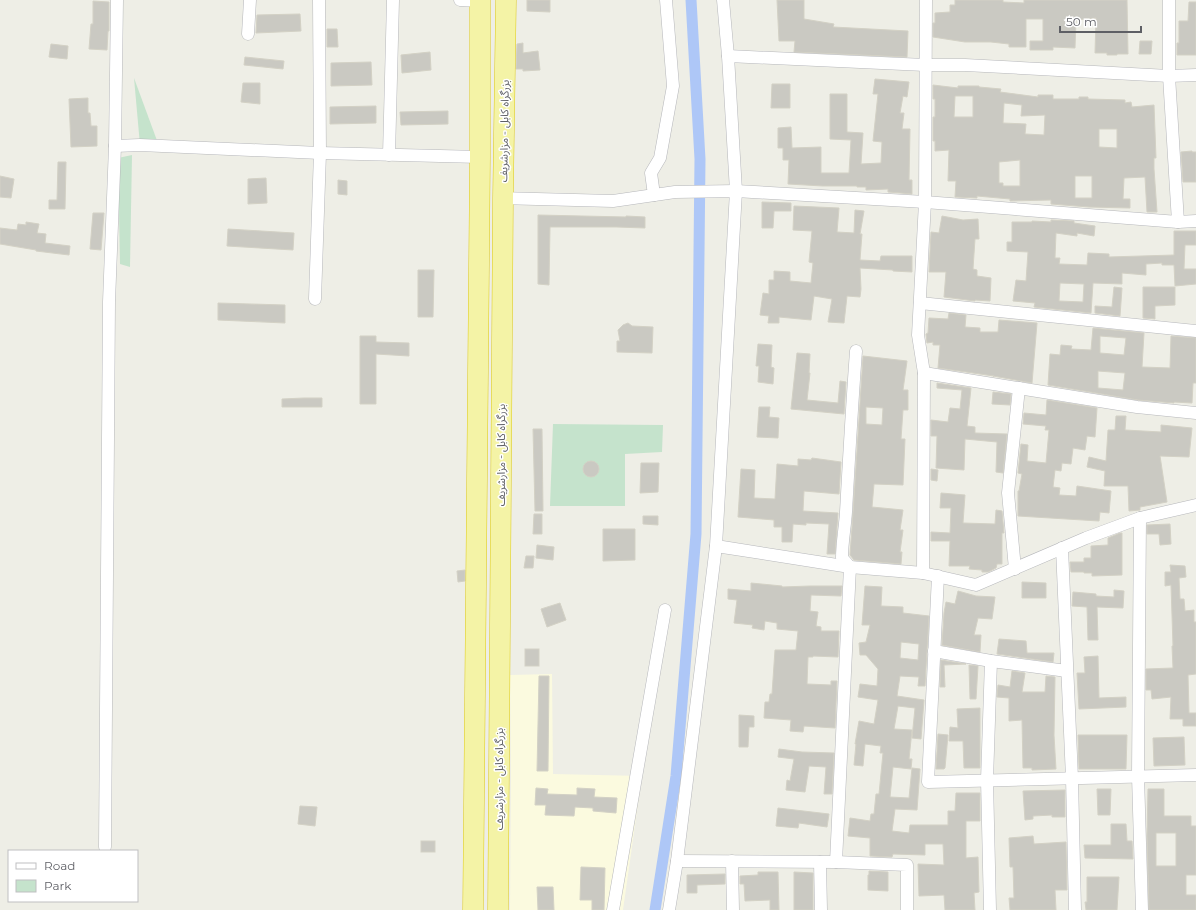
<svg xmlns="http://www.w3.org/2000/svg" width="1196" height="910" font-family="Montserrat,'Noto Sans Arabic',sans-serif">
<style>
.commercial{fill:#fbfadf}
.green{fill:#c5e3cc}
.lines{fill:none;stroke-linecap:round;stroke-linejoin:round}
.canal{stroke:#aec7f7;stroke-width:11}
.building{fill:#cac9c2;stroke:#d3d1c5;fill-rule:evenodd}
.minor-casing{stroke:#b6b7bb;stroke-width:13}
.trunk-casing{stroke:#deca17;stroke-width:21}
.minor{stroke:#fff;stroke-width:12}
.trunk{stroke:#f4f3a6;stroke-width:20}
.labels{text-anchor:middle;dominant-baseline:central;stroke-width:3;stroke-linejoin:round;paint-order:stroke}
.street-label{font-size:11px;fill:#5e5f65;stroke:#fff}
</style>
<rect width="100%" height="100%" fill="#eeeee6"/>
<!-- commercial -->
<path class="commercial" d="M552,674L553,774L642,776L623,910H510L511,775L510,675Z"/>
<!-- green -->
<g class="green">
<path d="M134,78L159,146L140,145Z"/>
<path d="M132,155L130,267L120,264L118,158Z"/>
<path d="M553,424L663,425L662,452L625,454V506H550Z"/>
</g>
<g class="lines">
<!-- canal -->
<path class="canal" d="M655,910L676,776L696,534L700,159L691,0"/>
</g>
<!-- building -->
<g class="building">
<path d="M527,0H550V12L527,11Z"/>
<path d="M777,0H804V19L834,24L833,27L908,31L907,57L794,52L795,41H779Z"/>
<path d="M955,0H1003V2L1024,3V0H1127L1128,54H1117V55H1107V53H1095L1096,18L1076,20L1075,48L1053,47V50H1030V41H1043V19H1026V47H1009V44L991,42H965L933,37V23H935V13L950,12V5H955Z"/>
<path d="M93,1L109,2V31H108L107,50L89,49L91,24H93Z"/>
<path d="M1189,2H1196V55H1177V43H1179V21H1188Z"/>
<path d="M300,14L301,31L256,33L257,15Z"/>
<path d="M327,29H337L338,47H327Z"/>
<path d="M1140,41H1152L1151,54H1139Z"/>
<path d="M523,43V53L538,51L540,70L523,71V69H516L517,44Z"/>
<path d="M51,44L68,46L67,59L49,57Z"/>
<path d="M430,52L431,70L402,73L401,55Z"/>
<path d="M245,57L284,61L283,69L244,65Z"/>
<path d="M371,62L372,85L331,86V63Z"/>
<path d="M875,79L909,82L907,97L903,96L900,113H904L902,129H910L909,180H912V194L888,192V189L866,190V187H857V186H823L788,184L789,160H783V148H778V128L791,127L792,148L821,147V173H849L851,140L830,139V94H847V132L863,133L861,164L881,163L882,142L873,141L878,94H873Z"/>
<path d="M243,83H260V104L241,102Z"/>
<path d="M772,84H790V108H771Z"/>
<path d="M933,85L958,88V86H979V87L1001,89L1000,92L1038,97V95H1053V99H1079V97H1088V99L1125,100V103L1131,102L1132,107L1154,105L1156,158H1154V169L1157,212H1147L1145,177L1124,178L1123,199H1130V208L1089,207L1051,204V200L1010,201V199L977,196V198L955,197L956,181H948L949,150L935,151V141H933V117H935V99H933ZM955,96H973V117H954ZM1004,103L1022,105L1021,116L1045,115L1044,135L1025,134L1026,124L1003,123ZM1099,129H1117V148L1099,147ZM1020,160V186H1003V183H999V162ZM1075,176H1092V198H1075Z"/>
<path d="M88,98V113H90L91,126H97V146L71,147L69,99Z"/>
<path d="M376,106V123L330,124V107Z"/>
<path d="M448,111V124L401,125L400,112Z"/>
<path d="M1192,151V152H1196V182H1183L1181,152Z"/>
<path d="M58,162H66L65,209H49V200H57Z"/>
<path d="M0,176L14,179L11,198L0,197Z"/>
<path d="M266,178L267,203L248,204V179Z"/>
<path d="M338,180L347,181V195L338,194Z"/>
<path d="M762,202L791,203V211H774L773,228H762Z"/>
<path d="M794,206L839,208L837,232L854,233L855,210L864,211L860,234H862L860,260L880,261L881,256H912V272L893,271V270L860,268L861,289L860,297L847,296L844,323L828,322L832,299L814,296L811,320L779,317V323H768L769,316L760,315L763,293L769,294V280H774V271L790,272V281L811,283L813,263L809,262L812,231L793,230Z"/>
<path d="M93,213H104L101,250L90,249Z"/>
<path d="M538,215L626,217V216L645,217V228L617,227H550L549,285L538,284Z"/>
<path d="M942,216L963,220L978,219L979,239H975L973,269L977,270V276L991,278L990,301L975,300V301L944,297L946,272H929L931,232L939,233Z"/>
<path d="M1051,220L1074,221V223L1095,226L1094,236L1077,233V236L1056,233L1055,258H1060L1059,264L1087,265L1088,253L1109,254V257L1174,255V231H1196V245H1185L1184,269H1196V284L1175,286L1174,265H1162V263L1146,264V275L1122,273V284L1093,283L1091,313L1034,307L1035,303L1013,301L1016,280L1026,281L1028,252L1007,251V242H1012V222H1032V221L1051,222ZM1060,283L1084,284L1083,302L1059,301Z"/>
<path d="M26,222L39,224L37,233L46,234L45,243L70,246L69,255L36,251V250L0,244V228L17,230L18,224L26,225Z"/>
<path d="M228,229L294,233L293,250L227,246Z"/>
<path d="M418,270H434L433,317H418Z"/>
<path d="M1114,287L1122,288L1120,316L1095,313V306L1112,307Z"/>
<path d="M1143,287H1175V305L1155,306V319L1143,318Z"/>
<path d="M218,303L285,305V323L218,320Z"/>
<path d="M949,313L966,315L965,327L980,328V332H998L999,320L1037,323L1032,383L993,376H994L938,368L940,345H933V342L927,343L926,334L928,333L929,318L948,319Z"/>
<path d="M628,323L632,326L653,327L652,353L617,352V341H620L618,330L623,325Z"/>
<path d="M1093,328L1144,333L1142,367L1170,368L1171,336L1196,338V383H1193L1192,403L1174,402V403L1138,400L1048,385L1050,354L1060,355L1061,345L1072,346L1071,349L1091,350ZM1100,336L1126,338L1124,355L1100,353ZM1098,371L1125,373L1123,390L1098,388Z"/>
<path d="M360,336H376V342L409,343V356L376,354V404H360Z"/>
<path d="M758,344L772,345L771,367L774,368L773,384L758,382L759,366H756Z"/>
<path d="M797,353L810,354L809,373H810L807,400L838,403L840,381L846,382L844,414L791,409Z"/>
<path d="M863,356L907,361L903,390H908V410H903L901,439H905L903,485L874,484L872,507L903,510L900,530H903L900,552H902L901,564L854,560L850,555L853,513ZM866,407L883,408L882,425L866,424Z"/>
<path d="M937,383L971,388L967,426L975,427V433L1007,434L1003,473L996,472L997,442L965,439L964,470L936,468L937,436H931V420L948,422L950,408L960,409L962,390L937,388Z"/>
<path d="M993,392L1011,394L1010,405L992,404Z"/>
<path d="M304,398H322V407H282V399Z"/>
<path d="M1047,400L1097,408L1095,437L1087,436L1085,450L1073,448L1071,464L1062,463L1061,471L1055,470L1053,487L1060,488L1059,495L1076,496L1077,486L1111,491L1109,513L1100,512L1099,521L1018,516V491H1019L1022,474L1018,473L1021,444L1028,445L1027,461L1046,463L1049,430H1045L1046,426L1023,424L1024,413L1046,415Z"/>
<path d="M759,407H770L769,417L779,418L778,438L757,437Z"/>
<path d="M1116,416H1126L1125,430L1161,432V425L1192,428L1189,457L1160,456L1167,502L1140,507V510L1129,511L1128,486H1104L1105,471L1087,467L1089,457L1106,461L1108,430H1115Z"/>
<path d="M533,429H542L543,511H535Z"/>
<path d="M812,458L841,462L839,494L804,491L803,511L838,513L835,554H827L829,524L806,523V525L793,524L792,542H782V527H774V520L738,517L741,469L755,470L754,498L775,499L777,464L798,466V459L811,460Z"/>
<circle cx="591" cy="469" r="8"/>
<path d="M641,463H659L658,492L640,493Z"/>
<path d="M931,469L938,470L937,481L931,480Z"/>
<path d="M941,493L965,495L963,523L995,524L996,510L1002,511L1004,533H1002V564H997L996,568L988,572H982V570L969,569L970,566H949L950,541H931V532L950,533L951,508H940Z"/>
<path d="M534,514H542V534H533Z"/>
<path d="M643,516H658V525L643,524Z"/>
<path d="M1170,524L1171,544L1160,545L1159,534H1147V525Z"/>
<path d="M603,529H635V560L603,561Z"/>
<path d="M1120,533H1122V575L1092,576V573H1084V572H1071L1070,562H1084V558H1091V546L1108,545V538Z"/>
<path d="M537,545L554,547L553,560L536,558Z"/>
<path d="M526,556H534L533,568H524Z"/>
<path d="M1170,565L1185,566L1186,577L1179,578L1180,599H1184L1185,611L1194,610V622H1196V674L1188,675L1189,713H1196V726H1183V719H1170L1171,697L1152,699L1151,690H1146V669L1173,668L1172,646H1173L1171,585L1165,586V572H1171Z"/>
<path d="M465,570V581L458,582L457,571Z"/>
<path d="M1022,582L1046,583V598H1022Z"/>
<path d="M751,583L782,586V587L810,586H842L841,596L811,595L810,611L818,612L816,626L821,627V631H839L838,657L813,656V657H808L807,684L831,685V681H837L835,728L804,726L803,732L790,731L791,720L764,718L765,702H769L770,694H772L775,650H796L798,631L777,629V623L765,621L764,630L752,628L753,625L734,623L737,600L728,599V589L751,591Z"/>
<path d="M865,586L882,587L881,606L903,607V613L929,616L925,686H918L919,677L900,676L897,696L924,700L921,739L912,738L915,708L898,706L894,729L912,730L909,759H912L911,769L893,767L890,797L909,798L912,768L920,769L917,810L895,809L892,831L909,833L910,825H948V811H955L956,793H980V821H966V858L978,857L979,892L974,893L975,910H945L944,895L919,896L918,864L944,865L943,844H925V855L893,854L892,857L870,856V838L848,836L850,818L870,821L871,814H874L876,794H879L883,753H880L881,746L865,744L863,766L854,765L856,744H855L859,721L874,724L878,700L858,697L860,684L877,686L878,669L866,655H860L859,643L866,642L870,625H862ZM901,642L919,644L918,660L900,658Z"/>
<path d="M1114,590L1124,591L1123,608L1097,607L1098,640H1088L1087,607L1072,606L1073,592L1096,594V596L1114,597Z"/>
<path d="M958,591L976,596L995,597L992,619L978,618L974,635H981L980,652L942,645L944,613L946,602L955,604Z"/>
<path d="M560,603L566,620L547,627L541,609Z"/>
<path d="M999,639L1026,641L1027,653H1054L1053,662L997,654Z"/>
<rect x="525" y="649" width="14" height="17"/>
<path d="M1098,656L1099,698L1126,697V707L1079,709L1077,673H1085L1084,657Z"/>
<path d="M941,660L966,664L944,665L945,687H940Z"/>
<path d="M969,665L978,666L976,699H970Z"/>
<path d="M1012,671L1025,673L1022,692H1045L1046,676L1055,677L1054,735L1056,769L1032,770V768H1023L1022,720L1009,721V698L997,697L998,685L1010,687Z"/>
<path d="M539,676H549L548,771H537Z"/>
<path d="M980,708V768H964L963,741H949L950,727L958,728L957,709Z"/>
<path d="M739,715L754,716V727H749L748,747H739Z"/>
<path d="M938,734L948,735L945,768L944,769H936Z"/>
<path d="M1078,735H1127L1126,769H1079Z"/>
<path d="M1184,737L1185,765L1154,766L1153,738Z"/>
<path d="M779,749L802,752L834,753L832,794H824L826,767L809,766L805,792L786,790L787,780L790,781L794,759L778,757Z"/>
<path d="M536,788L548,789L547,794L577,795V788L595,789L594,797L617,798L616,813L593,811V808L575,807L574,816L545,815L546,805H535Z"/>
<path d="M1097,789H1111L1110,815H1098Z"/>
<path d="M1148,789H1164V816H1191V826H1196V875H1186V895H1196V910H1149L1147,836ZM1156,833H1176V866H1156Z"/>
<path d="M1065,790V817H1052V815L1033,816V819L1025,820L1023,791Z"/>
<path d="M300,806L317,807L315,826L298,824Z"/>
<path d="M778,808L829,814L827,827L799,823L798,828L776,826Z"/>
<path d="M1111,824H1126L1127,841H1132L1133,859L1085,858L1084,845H1111Z"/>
<path d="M1033,836L1034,844L1066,842L1067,890H1055L1056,910H1010L1009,898H1014L1013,867H1010L1009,838Z"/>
<rect x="421" y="841" width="14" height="11"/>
<path d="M581,867L605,868L604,910H592V900H580Z"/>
<path d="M869,871L888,872V891L868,890V875H869Z"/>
<path d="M758,872H778L779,910H770V900L745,901L744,884H740V876L758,875Z"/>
<path d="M794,872L813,873V910H794Z"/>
<path d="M725,874V884L697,885V893H687V875Z"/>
<path d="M1087,877H1119L1117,910H1086L1085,902H1087Z"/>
<path d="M537,887H553L554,910H538Z"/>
</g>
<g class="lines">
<!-- minor casing -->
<g class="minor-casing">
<g id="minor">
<path d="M460,0L480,1"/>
<path d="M1169,0V76L1178,222"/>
<path d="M248,34L250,0"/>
<path d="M728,56L925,65H965L1169,76L1196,75"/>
<path d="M115,146L140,145L320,153L480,157"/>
<path d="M389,155L393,0"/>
<path d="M654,195L651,173L660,158L673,86L666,0"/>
<path d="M503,198L613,201L675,192L736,191L925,202L1178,222L1196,221"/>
<path d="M315,299L320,153L319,0"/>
<path d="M920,303L1196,331"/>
<path d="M924,373L1137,407L1196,413"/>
<path d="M1140,518L1138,776L1142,910"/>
<path d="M716,546L850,567L923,573L976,585L1086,538L1140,518L1196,505"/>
<path d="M1062,548L1072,778L1075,910"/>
<path d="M1015,569L1008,493L1019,388"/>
<path d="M923,573L924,373L918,335L925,202L926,0"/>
<path d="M938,576L928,782L1196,775"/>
<path d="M934,651L991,661L1067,671"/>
<path d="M105,847L109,302L115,146L117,0"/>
<path d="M677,861L836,862L907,865V910"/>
<path d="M732,861L733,910"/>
<path d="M820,862L821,910"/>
<path d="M836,862L850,567L842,558C842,542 845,528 846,512C849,458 852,405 856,351"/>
<path d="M613,910L665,610"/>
<path d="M669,910L677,861L716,546L736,191L728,56L723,0"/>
<path d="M990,910L987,780L991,661"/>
</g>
</g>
<!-- trunk casing -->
<g class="trunk-casing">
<g id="trunk">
<path d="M473,910L480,157V0"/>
<path d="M498,910L503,198L506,0"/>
</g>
</g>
<!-- minor -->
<use href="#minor" class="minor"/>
<!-- trunk -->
<use href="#trunk" class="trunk"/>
</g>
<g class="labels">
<!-- street labels -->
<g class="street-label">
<text transform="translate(504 131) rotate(-89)">بزرگراه کابل - مزارشریف</text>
<text transform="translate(501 455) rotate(-90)">بزرگراه کابل - مزارشریف</text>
<text transform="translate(499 779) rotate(-90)">بزرگراه کابل - مزارشریف</text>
</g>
</g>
<!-- legend -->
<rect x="8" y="850" width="130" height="52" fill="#ffffff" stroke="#bfbfc1"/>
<rect x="16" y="863" width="20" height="6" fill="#ffffff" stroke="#bfbfc1"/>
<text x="44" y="870" font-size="12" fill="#5e5f65">Road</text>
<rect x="16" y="880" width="20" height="12" fill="#c5e3cc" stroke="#bfbfc1"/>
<text x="44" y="890" font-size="12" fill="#5e5f65">Park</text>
<!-- scale -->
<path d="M1060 26v6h81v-6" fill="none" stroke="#5e5f65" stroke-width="2"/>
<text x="1066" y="26" font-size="12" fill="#5e5f65" stroke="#ffffff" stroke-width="3" paint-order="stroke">50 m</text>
</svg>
